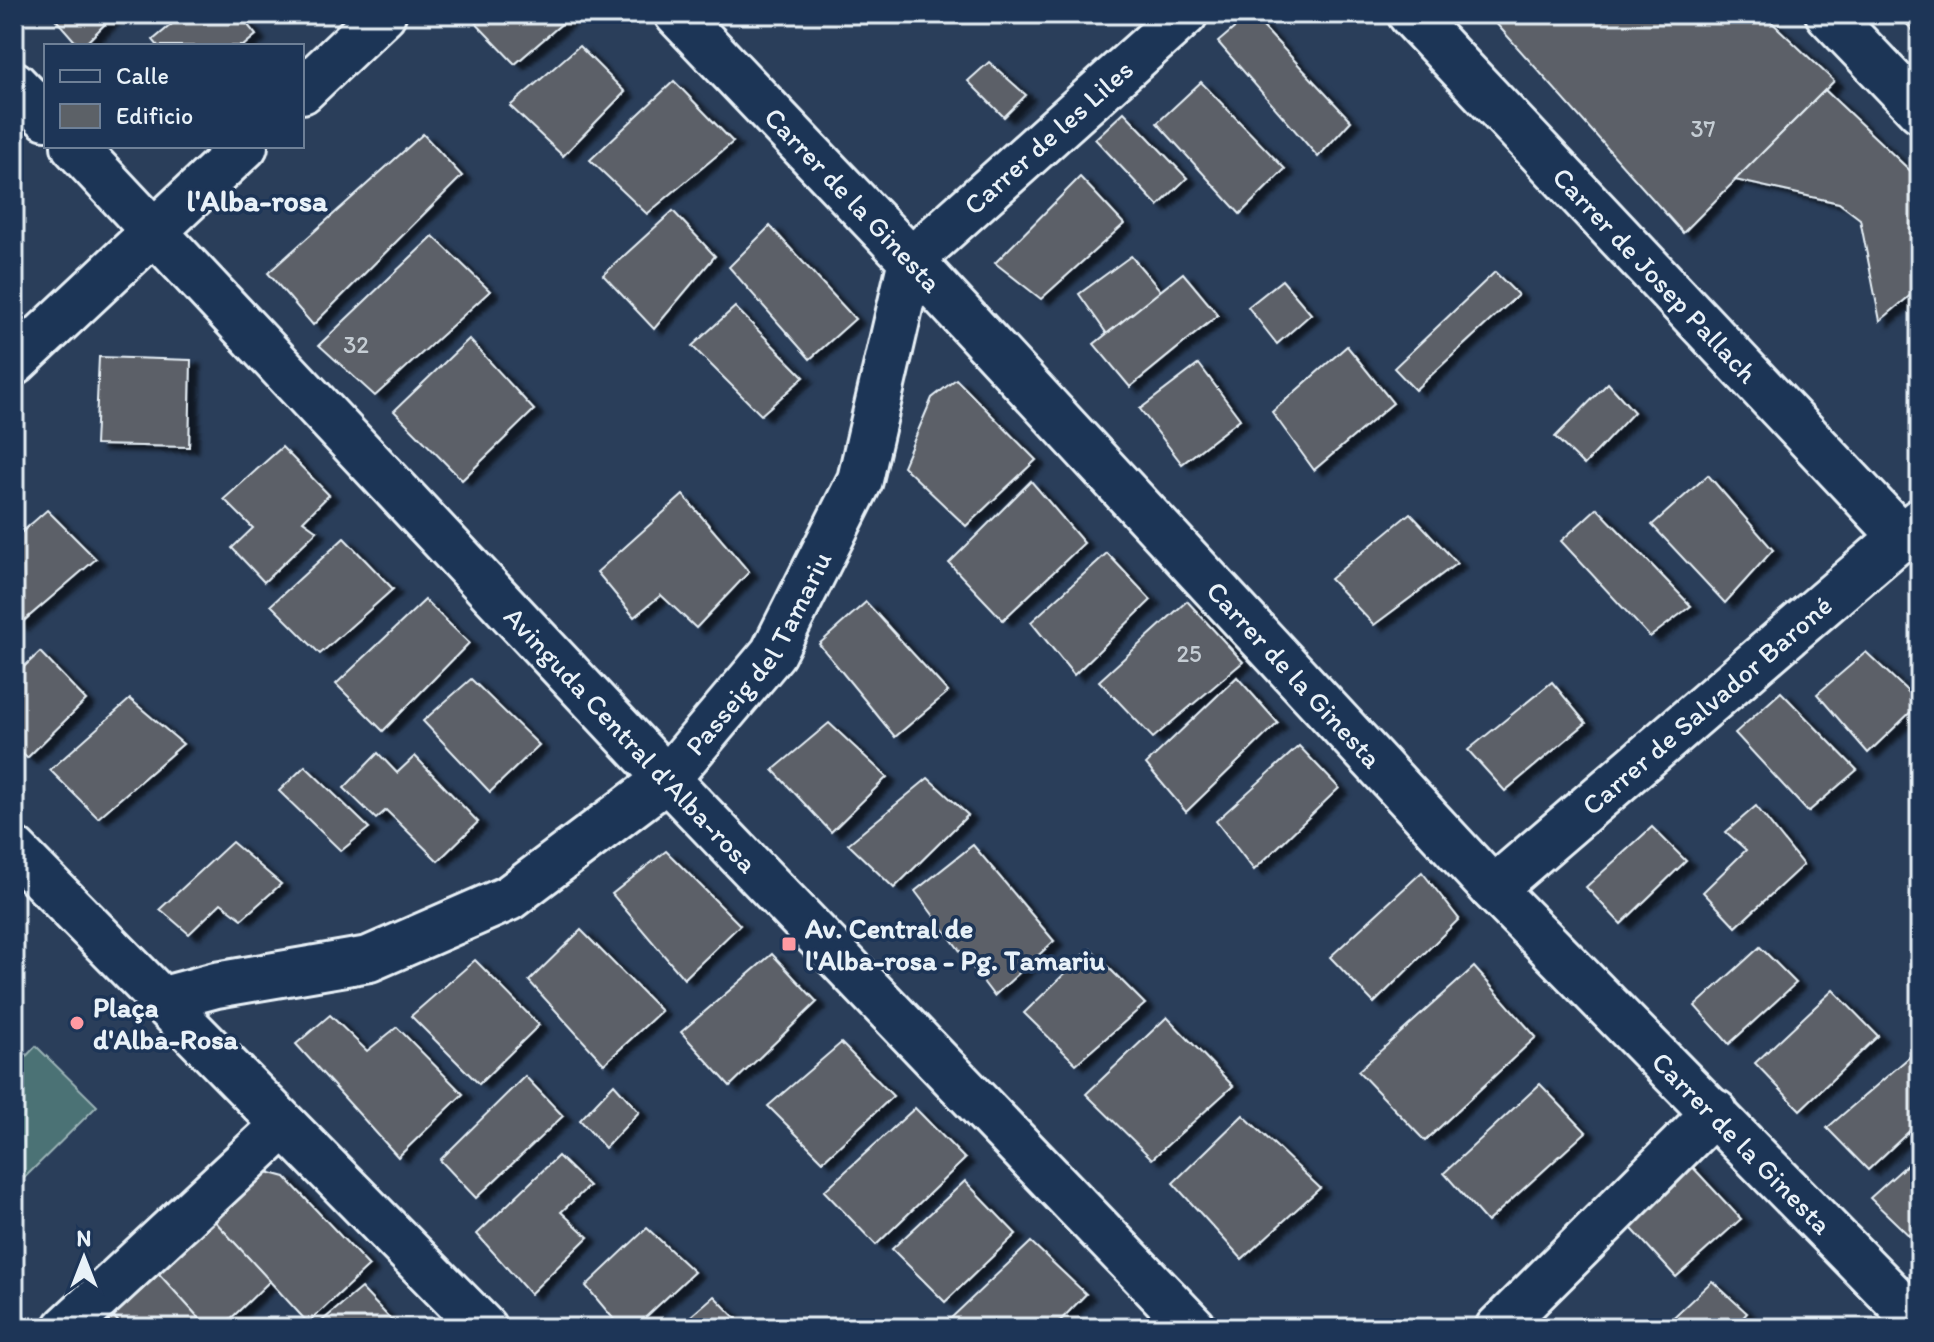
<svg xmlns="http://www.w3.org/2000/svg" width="1934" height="1342" font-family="Itim,sans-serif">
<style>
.green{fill:#4b7274;stroke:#9ab2b6;stroke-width:2}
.building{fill:#5c6167;stroke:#e8f1f8;stroke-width:2;filter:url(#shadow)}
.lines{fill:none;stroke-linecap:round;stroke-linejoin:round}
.minor-casing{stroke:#e8f1f8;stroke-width:50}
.minor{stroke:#1d3557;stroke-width:44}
.poi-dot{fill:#ff9aa2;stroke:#1d3557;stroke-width:3}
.labels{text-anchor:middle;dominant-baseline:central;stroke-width:7;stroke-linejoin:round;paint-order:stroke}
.number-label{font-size:24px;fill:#c5cdd4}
.street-label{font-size:28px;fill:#e8f1f8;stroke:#1d3557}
.poi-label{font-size:28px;font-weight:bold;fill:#e8f1f8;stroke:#1d3557;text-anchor:start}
.neighbourhood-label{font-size:30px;font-weight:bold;fill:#e8f1f8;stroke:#1d3557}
</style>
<defs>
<filter id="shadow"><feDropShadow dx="9" dy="5" stdDeviation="2" flood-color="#0009"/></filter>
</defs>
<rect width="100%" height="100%" fill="#2a3e5a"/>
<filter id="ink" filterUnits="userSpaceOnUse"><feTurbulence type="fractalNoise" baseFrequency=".0125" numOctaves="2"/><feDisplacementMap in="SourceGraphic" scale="16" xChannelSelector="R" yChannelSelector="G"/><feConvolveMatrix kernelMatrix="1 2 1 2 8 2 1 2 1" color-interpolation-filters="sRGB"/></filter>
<g filter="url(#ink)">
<!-- green -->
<path class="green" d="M36,1046L97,1106L14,1188V1069Z"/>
<!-- building -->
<g class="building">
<path d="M51,14H115L83,46H79Z"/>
<path d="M184,14H239L256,35L243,46H158L153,40Z"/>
<path d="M467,14H573L515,64Z"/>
<path d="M1251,14L1351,121L1318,157L1218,42Z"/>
<path d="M1502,14H1763L1834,81L1683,233L1494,21Z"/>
<path d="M1897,14H1920V38Z"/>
<path d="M579,46L625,92L563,156L510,106Z"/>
<path d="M989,62L1026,95L1004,117L968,81Z"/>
<path d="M674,81L733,142L647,214L590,160Z"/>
<path d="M1201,82L1285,169L1240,214L1157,123Z"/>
<path d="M1825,90L1920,180V287L1880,321L1860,219L1839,203L1735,180Z"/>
<path d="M1124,112L1187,178L1158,206L1095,139Z"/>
<path d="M423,134L462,176L313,325L268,273Z"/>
<path d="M1080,177L1124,224L1041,299L995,263Z"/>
<path d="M673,211L715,256L654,329L603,275Z"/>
<path d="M770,226L855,319L810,359L729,267Z"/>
<path d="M433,236L490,291L375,396L319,345Z"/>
<path d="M1131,256L1161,291L1107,334L1079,294Z"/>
<path d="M1495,272L1518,295L1415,390L1394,368Z"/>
<path d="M1183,273L1218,315L1130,387L1094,344Z"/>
<path d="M1282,280L1311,314L1277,344L1248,307Z"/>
<path d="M735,307L804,377L761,415L692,346Z"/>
<path d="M469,339L534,410L462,480L394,411Z"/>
<path d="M1347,346L1393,403L1314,470L1272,412Z"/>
<path d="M99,357L191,360L189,447L95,445Z"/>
<path d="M1199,364L1240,419L1182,464L1140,409Z"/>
<path d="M956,379L1036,460L966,526L903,466L932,398Z"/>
<path d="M1608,383L1634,412L1584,465L1555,437Z"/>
<path d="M282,447L329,495L303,521L317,531L264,582L232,548L253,528L224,499Z"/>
<path d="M1708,475L1773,550L1725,603L1652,525Z"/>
<path d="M1031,481L1084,543L1003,620L949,563Z"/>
<path d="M683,495L749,572L696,628L661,595L634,617L597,572Z"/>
<path d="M1597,508L1691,606L1650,637L1561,541Z"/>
<path d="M47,510L96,559L19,625L14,619V539Z"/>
<path d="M1410,513L1457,563L1374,625L1330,579Z"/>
<path d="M344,538L393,589L320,654L271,605Z"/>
<path d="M1107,553L1151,600L1074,675L1031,622Z"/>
<path d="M425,600L469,643L383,731L336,684Z"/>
<path d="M1187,601L1243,662L1153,738L1099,681Z"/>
<path d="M866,602L948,692L895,737L819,644Z"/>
<path d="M40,652L86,700L27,758L14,745V676Z"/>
<path d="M1866,652L1920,703L1868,753L1817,694Z"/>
<path d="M1237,677L1278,723L1186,812L1146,764Z"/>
<path d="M471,679L539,745L490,792L423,721Z"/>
<path d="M1552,682L1586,723L1505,791L1468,750Z"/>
<path d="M1781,692L1857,770L1808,812L1735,733Z"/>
<path d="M130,699L183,744L98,818L50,770Z"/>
<path d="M829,723L887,777L831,832L773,770Z"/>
<path d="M1299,746L1339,788L1254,870L1216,821Z"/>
<path d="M378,753L397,773L415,756L478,822L438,861L386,810L376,819L344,788Z"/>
<path d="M305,766L369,828L341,851L279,791Z"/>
<path d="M928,778L968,815L894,888L848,844Z"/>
<path d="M1756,806L1803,865L1736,927L1703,892L1746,850L1726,832Z"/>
<path d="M1652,827L1686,861L1621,924L1586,887Z"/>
<path d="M232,842L281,884L242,919L221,903L189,934L160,909Z"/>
<path d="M973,845L1054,941L994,996L915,891Z"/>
<path d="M666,851L740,925L684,979L612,894Z"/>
<path d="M1422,872L1459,919L1374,1003L1330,957Z"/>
<path d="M581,930L661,1011L604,1064L529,981Z"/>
<path d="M1760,947L1796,983L1729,1044L1695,1006Z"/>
<path d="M1090,949L1145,1004L1076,1064L1024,1013Z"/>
<path d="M772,954L817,1002L730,1086L681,1032Z"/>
<path d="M475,960L539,1025L479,1084L411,1016Z"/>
<path d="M1474,967L1536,1037L1425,1141L1358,1071Z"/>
<path d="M1833,990L1878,1036L1800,1110L1755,1063Z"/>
<path d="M330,1015L367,1051L397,1027L463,1094L398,1157L296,1044Z"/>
<path d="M1167,1017L1233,1086L1152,1159L1086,1094Z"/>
<path d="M841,1043L893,1096L823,1161L768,1106Z"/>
<path d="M1920,1048V1121L1868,1170L1827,1128Z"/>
<path d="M525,1076L563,1116L476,1198L440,1160Z"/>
<path d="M614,1084L639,1112L605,1148L580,1120Z"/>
<path d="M1540,1084L1586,1132L1487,1222L1444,1173Z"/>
<path d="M915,1108L965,1159L876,1245L824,1191Z"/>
<path d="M1243,1115L1320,1188L1242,1259L1173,1183Z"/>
<path d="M1920,1153V1246L1870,1198Z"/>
<path d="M558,1156L589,1186L561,1212L588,1237L530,1294L477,1234Z"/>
<path d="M1686,1160L1741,1219L1676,1277L1623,1219Z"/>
<path d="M263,1171L285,1177L369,1266L308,1323L211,1217Z"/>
<path d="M965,1181L1016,1234L945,1302L892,1249Z"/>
<path d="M211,1217L270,1281L221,1328H208L153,1268Z"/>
<path d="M647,1228L694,1272L634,1328H621L586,1286Z"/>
<path d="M1031,1242L1086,1294L1053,1328H957L949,1320Z"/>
<path d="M159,1274L208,1328H124L113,1316Z"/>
<path d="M1712,1281L1747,1313L1734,1328H1662Z"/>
<path d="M361,1288L399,1328H329L322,1321Z"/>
<path d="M714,1296L745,1328H677Z"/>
<path d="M113,1316L124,1328H99Z"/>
</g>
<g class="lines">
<!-- minor casing -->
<g class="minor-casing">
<g id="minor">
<path id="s1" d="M677,14L911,260L1493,889L1920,1324"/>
<path id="s2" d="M1410,14L1902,537"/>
<path d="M1828,14L1920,110"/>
<path d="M14,84L46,117"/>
<path d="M302,91L383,14"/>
<path id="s3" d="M74,146L667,779L1194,1328"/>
<path d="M14,363L245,146"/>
<path d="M14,850L484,1328"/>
<path id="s4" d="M1493,889L1920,521"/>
<path id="s5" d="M164,999L216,985L369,959L509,898L667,779L773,653L860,480L911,260L1185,14"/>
<path d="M66,1328L284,1125"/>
<path d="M1498,1328L1715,1112"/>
</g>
</g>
<!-- minor -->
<use href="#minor" class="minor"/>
</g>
</g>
<!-- markers -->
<g class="poi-dot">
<rect x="781" y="936" width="16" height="16" rx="4"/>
<circle cx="77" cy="1023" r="8"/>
</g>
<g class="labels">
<!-- number labels -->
<g class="number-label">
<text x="1703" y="128">37</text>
<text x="356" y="344">32</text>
<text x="1189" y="653">25</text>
</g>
<!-- street labels -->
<g class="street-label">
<text stroke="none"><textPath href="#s5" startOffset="1328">Carrer de les Liles</textPath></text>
<text stroke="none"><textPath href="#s1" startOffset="256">Carrer de la Ginesta</textPath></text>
<text stroke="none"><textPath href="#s2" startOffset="358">Carrer de Josep Pallach</textPath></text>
<text stroke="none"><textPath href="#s5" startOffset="716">Passeig del Tamariu</textPath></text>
<text stroke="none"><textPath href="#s1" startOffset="904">Carrer de la Ginesta</textPath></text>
<text stroke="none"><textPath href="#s4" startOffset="282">Carrer de Salvador Baroné</textPath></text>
<text stroke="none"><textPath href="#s3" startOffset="814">Avinguda Central d'Alba-rosa</textPath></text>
<text stroke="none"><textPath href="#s1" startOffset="1552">Carrer de la Ginesta</textPath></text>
</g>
<!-- poi labels -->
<g class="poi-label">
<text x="805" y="928">Av. Central de<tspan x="805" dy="32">l'Alba-rosa - Pg. Tamariu</tspan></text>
<text x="93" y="1007">Plaça<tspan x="93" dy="32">d'Alba-Rosa</tspan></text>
</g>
<!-- neighbourhood labels -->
<g class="neighbourhood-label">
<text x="257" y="200">l'Alba-rosa</text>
</g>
</g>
<!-- margin -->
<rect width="1934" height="1342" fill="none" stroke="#1d3557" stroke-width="48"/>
<rect x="24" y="24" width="1886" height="1294" fill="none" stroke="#e8f1f8" stroke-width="3" filter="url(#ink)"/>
<!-- legend -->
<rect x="44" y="44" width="260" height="104" fill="#1d3557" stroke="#6e8097" stroke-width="2"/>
<rect x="60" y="70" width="40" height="12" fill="#1d3557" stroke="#6e8097" stroke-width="2"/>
<text x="116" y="84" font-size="24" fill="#e8f1f8">Calle</text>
<rect x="60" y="104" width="40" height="24" fill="#5c6167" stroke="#6e8097" stroke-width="2"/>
<text x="116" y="124" font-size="24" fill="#e8f1f8">Edificio</text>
<!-- north arrow -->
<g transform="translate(84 1258)" stroke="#1d3557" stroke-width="6" paint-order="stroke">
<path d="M0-6L14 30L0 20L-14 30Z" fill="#e8f1f8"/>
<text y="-12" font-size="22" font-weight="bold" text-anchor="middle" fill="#e8f1f8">N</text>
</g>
</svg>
